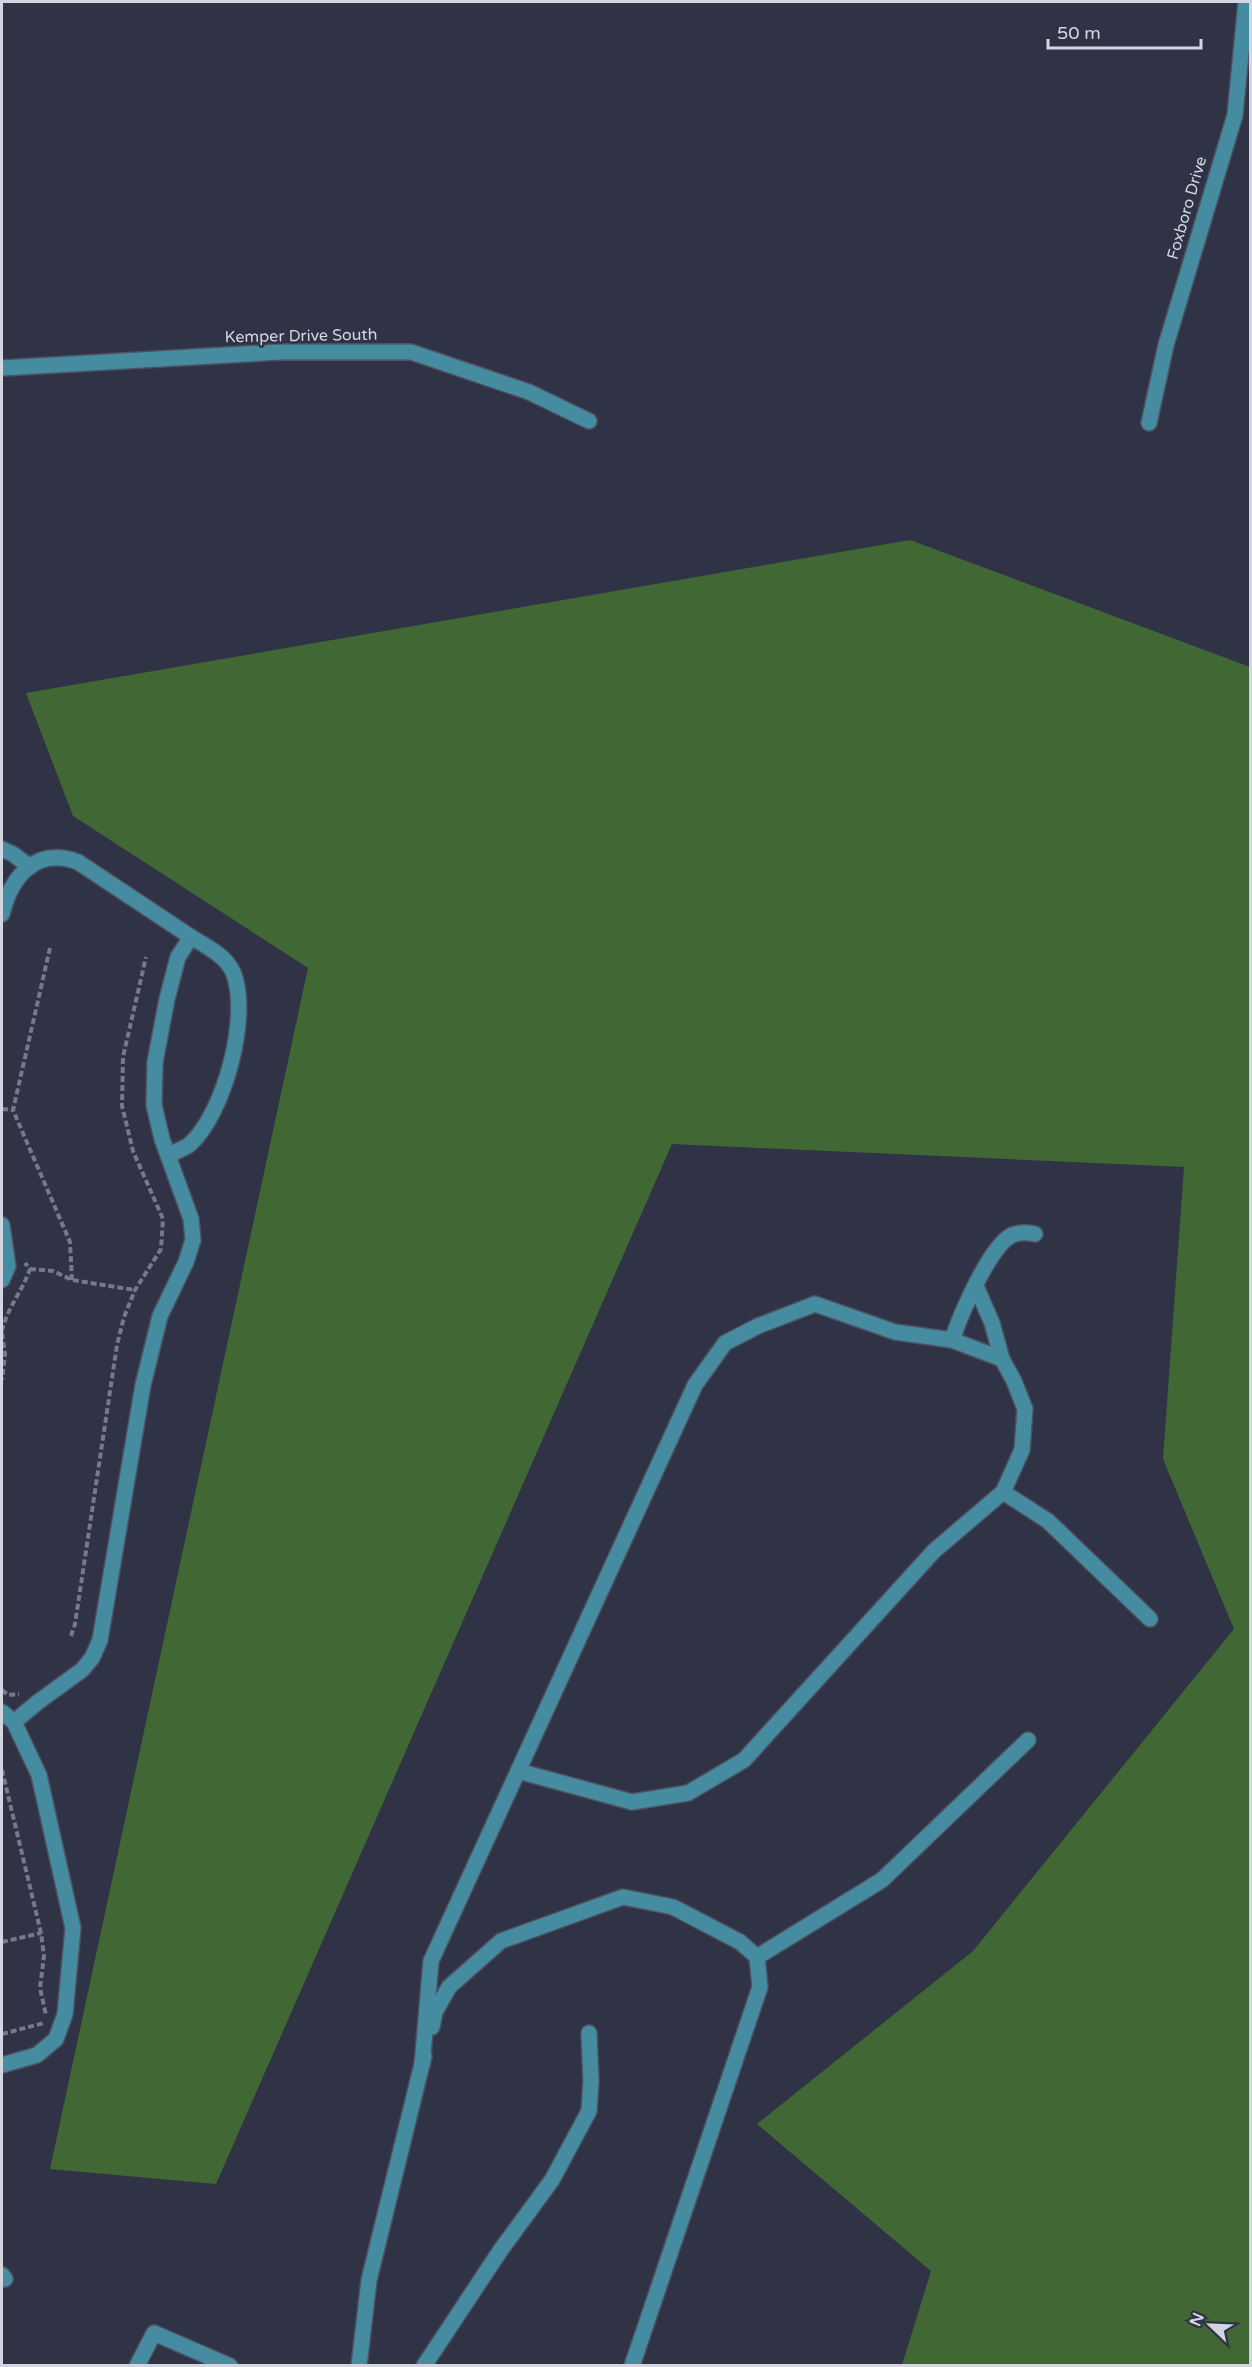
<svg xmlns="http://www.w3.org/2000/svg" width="1252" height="2367" font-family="'Varela Round',sans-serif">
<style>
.green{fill:#416734}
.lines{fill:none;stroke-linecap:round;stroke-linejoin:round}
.minor-casing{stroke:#4d5062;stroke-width:18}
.path{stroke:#767989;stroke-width:4;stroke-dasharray:6 3;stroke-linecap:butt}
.minor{stroke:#468ca1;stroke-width:15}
.labels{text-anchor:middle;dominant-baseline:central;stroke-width:5;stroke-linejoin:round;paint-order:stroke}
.street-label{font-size:16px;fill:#d3d5e1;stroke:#303346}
</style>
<rect width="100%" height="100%" fill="#303346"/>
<!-- green -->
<path class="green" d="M910,540L1250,667V2365H902L931,2271L757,2124L973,1951L1234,1629L1163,1459L1184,1167L672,1144L216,2184L50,2169L308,968L73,816L26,693Z"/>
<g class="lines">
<!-- minor casing -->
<g class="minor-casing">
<g id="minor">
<path d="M2,368L280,352H411L529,392L589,421"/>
<path d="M1149,423L1166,345L1235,115L1246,2"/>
<path d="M2,849L13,854L30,867"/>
<path d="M2,914C11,877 36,846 78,862L191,937"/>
<path d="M2,1225L8,1266L2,1280"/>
<path d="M976,1286L992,1323L1002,1359"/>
<path d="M952,1340C960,1316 989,1247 1012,1235C1020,1232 1027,1232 1035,1234"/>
<path d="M1003,1492L1048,1521L1150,1619"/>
<path d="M2,1712L14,1722L39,1775L73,1928L65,2014L56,2039L37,2055L2,2065"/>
<path d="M14,1722L38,1702L82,1670L92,1658L100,1640L143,1385L160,1316L186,1262L193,1240L191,1219L162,1139L154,1105L155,1062L167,999L178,957L191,937C206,946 226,956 233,972C251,1015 224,1115 189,1145C183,1149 174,1152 168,1156"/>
<path d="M757,1957L882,1880L1028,1740"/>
<path d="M432,2027L435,2012L449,1987L501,1941L623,1897L673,1907L740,1942L757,1957L760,1987L632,2366"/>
<path d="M422,2065L431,1961L695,1385L725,1343L758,1326L815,1304L895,1332L952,1340L1002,1359L1014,1381L1025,1409L1022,1450L1003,1492L934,1551L744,1760L688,1793L632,1802L518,1771"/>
<path d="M2,2275L5,2279"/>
<path d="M137,2366L154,2333L230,2366"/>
<path d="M359,2366L369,2280L424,2056"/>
<path d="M424,2366L500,2251L552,2180L589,2111L591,2081L589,2033"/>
</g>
</g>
<!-- path -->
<g class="path">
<path d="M50,948L13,1110L70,1242L72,1280"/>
<path d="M2,1109L13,1110"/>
<path d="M30,1269L53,1271L72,1280L135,1290"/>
<path d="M2,1331C7,1308 22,1292 30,1269L25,1263"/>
<path d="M2,1333L5,1354L2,1380"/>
<path d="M71,1636L75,1624L117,1345L124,1317L135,1290L161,1249L163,1219L133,1151L122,1106L123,1057L146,957"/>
<path d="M2,1690L8,1695L19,1694"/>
<path d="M2,1770L41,1933L44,1956L40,1988L46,2015"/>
<path d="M2,1942L41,1933"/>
<path d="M2,2034L44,2023"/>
</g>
<!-- minor -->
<use href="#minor" class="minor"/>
</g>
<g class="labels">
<!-- street labels -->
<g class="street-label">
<text transform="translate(1187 208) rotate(-74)">Foxboro Drive</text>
<text transform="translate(301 336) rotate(-1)">Kemper Drive South</text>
</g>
</g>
<!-- border -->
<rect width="1252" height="2367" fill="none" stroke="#d3d5e1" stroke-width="6"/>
<!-- north arrow -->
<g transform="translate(1210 2325) rotate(293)" stroke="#303346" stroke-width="4.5" paint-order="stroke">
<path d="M0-4.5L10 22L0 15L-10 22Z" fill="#d3d5e1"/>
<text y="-9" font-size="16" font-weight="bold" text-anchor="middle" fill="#d3d5e1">N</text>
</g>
<!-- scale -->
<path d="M1048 39v9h153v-9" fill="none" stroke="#d3d5e1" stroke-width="3"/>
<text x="1057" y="39" font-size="18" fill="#d3d5e1" stroke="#303346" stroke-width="4.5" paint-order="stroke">50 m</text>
</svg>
